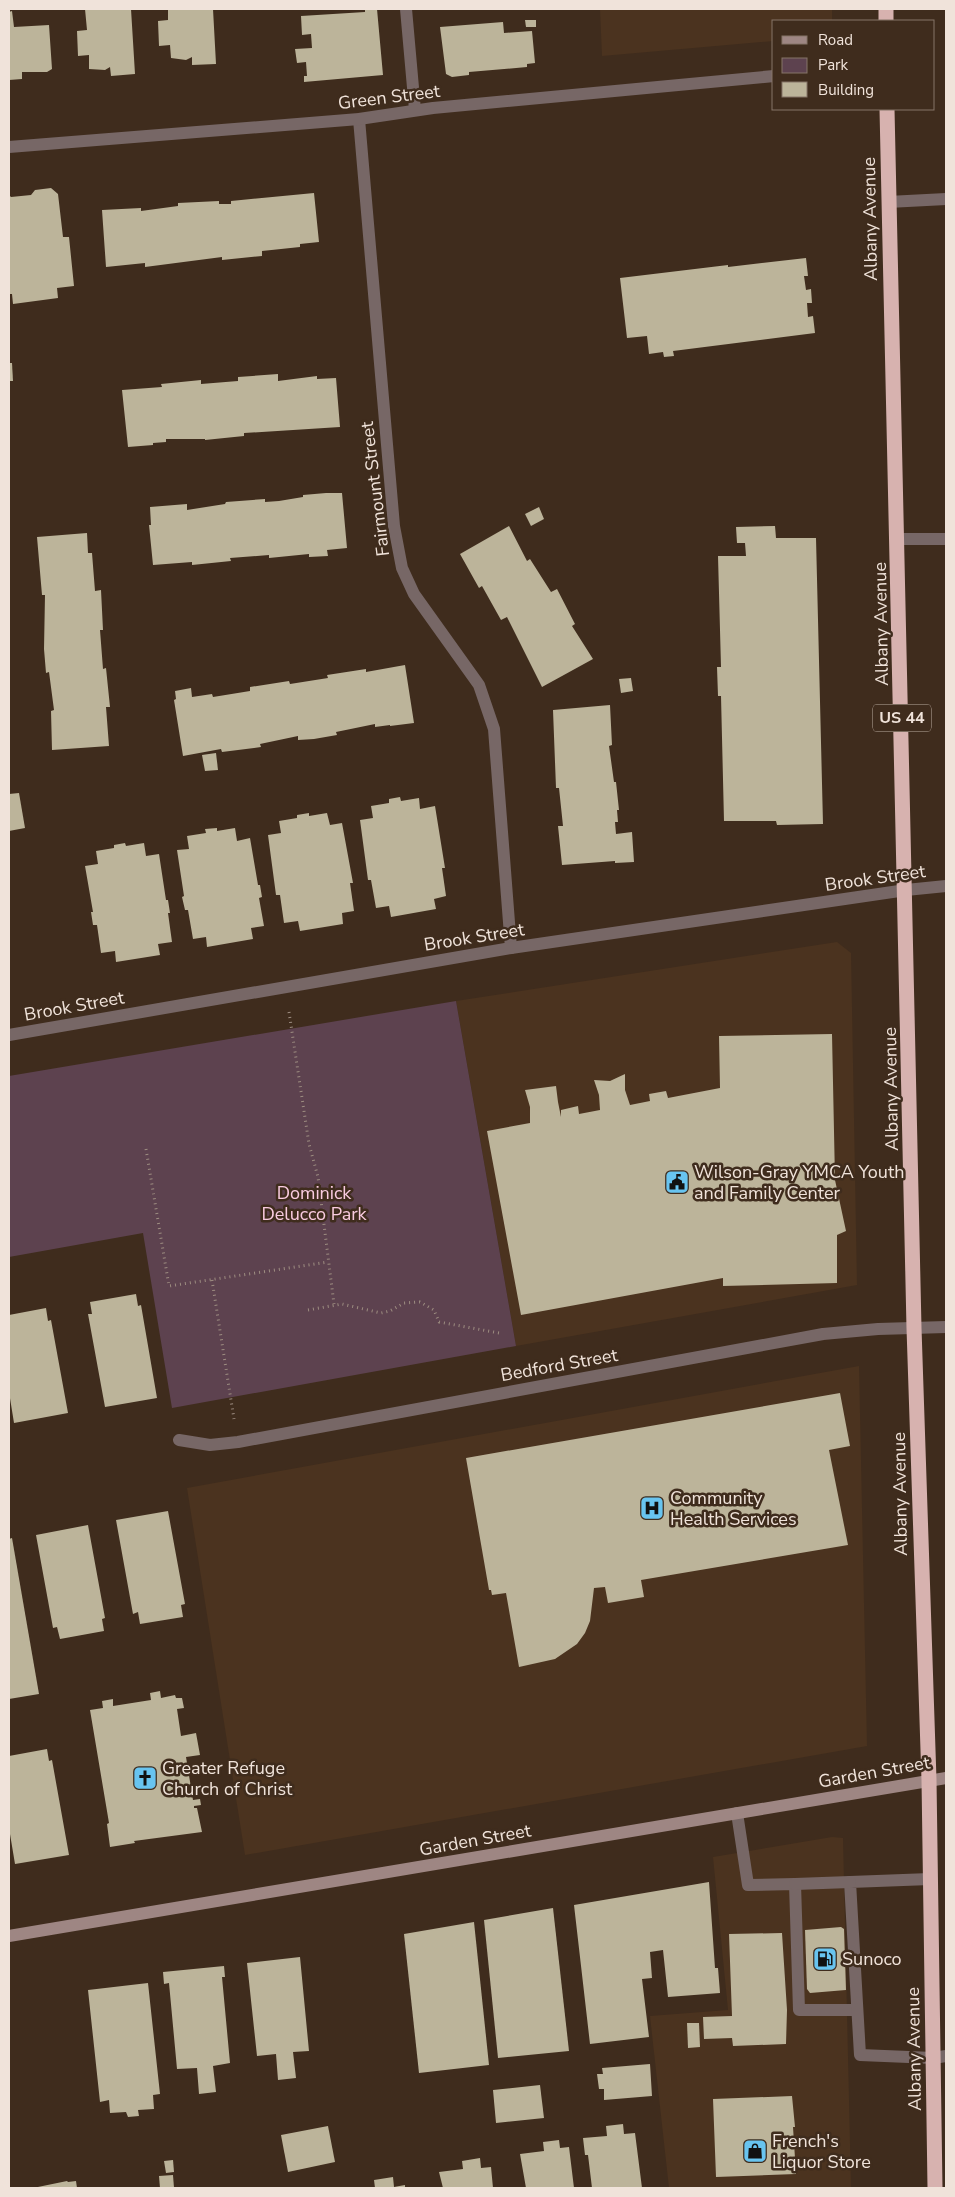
<svg xmlns="http://www.w3.org/2000/svg" width="955" height="2197" font-family="'Nunito Sans',sans-serif">
<style>
.built{fill:#4b331f}
.green{fill:#5d424f}
.building{fill:#bcb49a}
.lines{fill:none;stroke-linecap:round;stroke-linejoin:round}
.path{stroke:#9d8d81;stroke-width:3;stroke-dasharray:1 4;stroke-linecap:butt}
.lane{stroke:#776766;stroke-width:12}
.street{stroke:#776766;stroke-width:12}
.secondary{stroke:#9e8683;stroke-width:12}
.highway{stroke:#d7b2af;stroke-width:15}
.labels{text-anchor:middle;dominant-baseline:central;stroke-width:5;stroke-linejoin:round;paint-order:stroke}
.shield{fill:#3f2c1d;stroke:#bbaca1;stroke-width:1}
.shield-label{font-size:16px;font-weight:bold;fill:#f0e3da}
.street-label{font-size:18px;fill:#f0e3da;stroke:#3f2c1d}
.poi-label{font-size:18px;fill:#f0e3da;stroke:#3f2c1d;text-anchor:start}
.park-label{font-size:18px;fill:#f9cbe0;stroke:#3f2c1d}
</style>
<rect width="100%" height="100%" fill="#3f2c1d"/>
<!-- built -->
<g class="built">
<path d="M600,9H832V21H774V41L602,56Z"/>
<path d="M837,942L851,953L857,1285L516,1346L456,1001Z"/>
<path d="M859,1366L867,1746L245,1855L187,1488Z"/>
<path d="M832,1837L843,1838L851,2188H669L650,2016L728,2010L713,1857Z"/>
</g>
<!-- green -->
<path class="green" d="M456,1001L516,1346L172,1408L143,1233L9,1257V1076Z"/>
<!-- building -->
<g class="building">
<path d="M85,9H131L135,74L111,76L110,67L105,70L89,69V55L78,56L77,31L87,30Z"/>
<path d="M168,9H213L216,64L192,65V57L186,60L171,58L170,45L159,46L158,21L168,20Z"/>
<path d="M365,9H377L383,75L304,82V76H307L306,62L297,63L295,49L312,48L311,34L302,35L301,16L365,12Z"/>
<path d="M12,11L14,27L49,25L52,69L47,72H22V79L9,80V12Z"/>
<path d="M525,20H536V27H526Z"/>
<path d="M503,22L504,33L532,31L535,63L527,64V67L469,72V75L452,77L446,74L440,27Z"/>
<path d="M51,188L58,194L63,237H69L74,286L57,288L58,298L13,304L12,294H9V195L11,197L31,195L35,190Z"/>
<path d="M314,193L319,242L300,244V247L262,251V256L222,260V257L145,267V263L106,267L102,210L141,208V211L178,206V203L219,201V204H231V201Z"/>
<path d="M806,258L808,276H804L806,290L811,289L812,303H807L808,317L813,316L815,333L673,351L674,356L664,357L663,352L649,354L647,336L627,338L620,278L728,265V267Z"/>
<path d="M9,363H12L13,381H9Z"/>
<path d="M278,374V381L317,376V379L336,378L340,427L244,433V436L205,440V439H166V442L153,443V445L128,447L122,390L162,387L161,384L201,380V384L238,381V377Z"/>
<path d="M326,493H342L347,548L327,550L328,556L309,557V554L269,558V555L230,558L231,561L192,565V562L153,565L149,525H151L150,507L187,504V510L225,504L226,502L265,499V502L279,501L303,497V495Z"/>
<path d="M539,507L544,519L531,526L525,514Z"/>
<path d="M509,526L527,561L530,559L551,592L557,589L575,624L572,626L593,659L542,687L507,617L501,620L482,586L479,588L460,554Z"/>
<path d="M775,526L776,538H816L823,824L777,825L776,821H724L721,696H718L717,667H721L718,556H746L745,543H737L736,527Z"/>
<path d="M87,533L88,553H92L95,591L101,590L103,630H100L103,669L106,668L110,707H106L109,746L52,750L51,711L54,710L49,672L46,673L44,649L45,595H42L37,537Z"/>
<path d="M405,665L414,723L390,726V725L375,727V724L336,732L337,735L314,739L298,740V736L260,744L261,747L222,752L221,749L183,756L174,700L176,699L175,691L191,688L192,697L212,694L213,697L250,691V687L289,681L290,684L328,678L327,675L366,669V672Z"/>
<path d="M631,678L633,691L621,693L619,679Z"/>
<path d="M610,705L612,745L609,746L614,782H616L619,810H617L618,822H615L616,834L632,832L634,862L615,863V861L562,865L558,826H563L559,788H556L553,710Z"/>
<path d="M216,753L218,770L205,771L202,755Z"/>
<path d="M19,793L25,828L9,831V794Z"/>
<path d="M400,797L401,801L419,798L420,809L435,806L445,868H442L446,896L434,899L436,909L391,917L389,906L376,908L371,880H368L360,820L373,818L371,806L389,803V799Z"/>
<path d="M309,813V816L327,813L330,825L342,823L353,883H350L354,911L342,913L343,924L300,931L298,921L284,923L280,895H276L268,835L281,833L279,821L297,818V815Z"/>
<path d="M217,828V831L235,828L237,841L250,838L258,885H260L262,897L259,898L264,926L251,928L253,939L207,947L206,937L193,939L188,910H185L182,897L184,896L177,850L189,849L187,836L206,833L205,829Z"/>
<path d="M125,843L126,846L144,843L146,856L159,854L166,900H168L170,913H168L172,942L158,944L160,955L116,962L115,951L101,953L97,925H93L91,912H93L85,866L98,864L96,851L114,848V845Z"/>
<path d="M832,1034L835,1180L846,1231L837,1235V1283L723,1286V1278L521,1315L487,1131L530,1123V1107L525,1090L556,1086L558,1102L561,1117V1110L578,1106L579,1114L600,1110L599,1095L594,1080L610,1081L625,1074V1090L630,1105L650,1101L649,1094L666,1091L668,1098L720,1088L719,1036Z"/>
<path d="M136,1294L138,1306L141,1305L157,1398L105,1407L88,1314H92L90,1302Z"/>
<path d="M46,1308L48,1321L51,1320L68,1413L14,1423L9,1392V1315Z"/>
<path d="M840,1393L850,1446L829,1450L848,1545L641,1580L644,1597L608,1603L605,1587L594,1588L590,1621L585,1633L577,1644L555,1659L519,1667L506,1593L492,1595L491,1590H489L466,1458Z"/>
<path d="M168,1511L185,1604L181,1605L183,1617L140,1624L138,1612L133,1614L116,1520Z"/>
<path d="M88,1525L105,1618L102,1619L104,1631L60,1639L57,1627L53,1628L36,1535Z"/>
<path d="M12,1538L39,1694L9,1699V1539Z"/>
<path d="M160,1691L161,1698L175,1695L176,1698H182L184,1708L177,1709L181,1736L196,1733L200,1755L186,1757L193,1800L200,1799L201,1805L194,1806V1808H197L202,1832L134,1841L135,1843L110,1847L107,1824L109,1823L90,1710L103,1708L102,1701L113,1699V1706L151,1700L150,1693Z"/>
<path d="M47,1749L49,1761L52,1760L69,1855L15,1864L9,1828V1756Z"/>
<path d="M709,1882L715,1968H718L720,1993L668,1997L663,1950L650,1952L652,1978L642,1979L649,2037L590,2044L574,1905Z"/>
<path d="M553,1908L569,2051L498,2058L484,1920Z"/>
<path d="M474,1922L489,2065L419,2073L404,1934Z"/>
<path d="M841,1927L844,1929L846,1990L810,1993L807,1989L805,1930Z"/>
<path d="M782,1933L787,2010L786,2044L733,2046L732,2038L704,2039L703,2017L732,2016L729,1934Z"/>
<path d="M300,1957L309,2051L293,2052L296,2078L278,2080L276,2054L257,2056L247,1963Z"/>
<path d="M224,1966L225,1977H222L230,2063L213,2066L216,2092L199,2094L197,2068L177,2069L169,1983L164,1984L163,1972Z"/>
<path d="M148,1983L160,2094L153,2095L154,2109L138,2110L139,2116L128,2117L126,2112L110,2113L109,2100L100,2102L88,1990Z"/>
<path d="M687,2023H699L700,2047L688,2048Z"/>
<path d="M650,2064L652,2096L604,2100V2089H599L597,2074H603L602,2068Z"/>
<path d="M540,2085L544,2118L496,2123L493,2090Z"/>
<path d="M792,2096L795,2127H793L796,2174L716,2177L713,2099Z"/>
<path d="M623,2124L624,2134L635,2133L642,2188H592L588,2155H585L583,2138L607,2136L606,2126Z"/>
<path d="M328,2126L335,2162L288,2172L281,2135Z"/>
<path d="M559,2140L560,2148L569,2147L574,2188H526L520,2154L544,2151L543,2142Z"/>
<path d="M480,2158L481,2168L491,2167L493,2188H443L439,2172L463,2169L462,2161Z"/>
<path d="M173,2160L174,2172L166,2173L164,2161Z"/>
<path d="M173,2175L174,2188H160L159,2176Z"/>
<path d="M393,2177L394,2187L405,2185V2188H375L374,2180Z"/>
<path d="M67,2181L68,2182L76,2181L77,2188H33Z"/>
</g>
<g class="lines">
<!-- path -->
<g class="path">
<path d="M289,1012L309,1144L318,1177L334,1304"/>
<path d="M146,1149L169,1286L328,1262"/>
<path d="M212,1280L234,1419"/>
<path d="M308,1310L342,1304L381,1313L390,1311L404,1303L420,1302L434,1310L439,1322L499,1333"/>
</g>
<!-- lane -->
<g class="lane">
<path d="M737,1813L748,1885L795,1884L799,2010H857"/>
<path d="M930,1879L850,1882L860,2055L933,2058L946,2056"/>
<path d="M795,1884L850,1882"/>
</g>
<!-- street -->
<g class="street">
<path d="M406,9L415,110"/>
<path d="M359,119L394,526L402,568L414,594L479,685L494,729L511,948"/>
<path d="M9,147L359,119L433,108L774,76"/>
<path d="M888,202L946,199"/>
<path d="M898,539H946"/>
<path d="M9,1035L511,948L906,890L946,886"/>
<path d="M179,1440L210,1445L238,1442L823,1334L878,1329L946,1327"/>
</g>
<!-- secondary -->
<path class="secondary" d="M9,1936L946,1778"/>
<!-- highway -->
<g class="highway">
<path d="M886,9V21"/>
<path d="M887,109L914,1328L929,1780L935,2188"/>
</g>
</g>
<!-- icons -->
<defs>
<g id="civic-square" transform="scale(1.25)"><rect x="-9" y="-9" width="18" height="18" rx="4" fill="#68c4f0" stroke="#3f2c1d"/><path d="M-.6-6.5H3V-4.5H.6V-3L4-1V1h2V6H-6V1h2V-1L-.6-3ZM-1.2 2.5V6h2.4V2.5Z" fill="#111"/></g>
<g id="hospital-square" transform="scale(1.25)"><rect x="-9" y="-9" width="18" height="18" rx="4" fill="#68c4f0" stroke="#3f2c1d"/><path d="M-5-5h3v3.5h4V-5h3V5h-3V1.5h-4V5h-3Z" fill="#111"/></g>
<g id="church-square" transform="scale(1.25)"><rect x="-9" y="-9" width="18" height="18" rx="4" fill="#68c4f0" stroke="#3f2c1d"/><path d="M-1.2-6h2.4v3.5h3.3v2.4h-3.3V6h-2.4V-.1h-3.3v-2.4h3.3Z" fill="#111"/></g>
<g id="fuel-square" transform="scale(1.25)"><rect x="-9" y="-9" width="18" height="18" rx="4" fill="#68c4f0" stroke="#3f2c1d"/><path d="M-5.5-6h7V0h2V4h1.3V-2.5L3-4.5l.8-.8L6-3V5H2.5V1h-1V6h-7ZM-4.2-4.7v3.2H.2V-4.7Z" fill="#111"/></g>
<g id="shop-square" transform="scale(1.25)"><rect x="-9" y="-9" width="18" height="18" rx="4" fill="#68c4f0" stroke="#3f2c1d"/><path d="M-5-2.5h2.3a2.7 3.5 0 0 1 5.4 0H5L5.5 6h-11ZM-1.5-2.5h3a1.5 2.3 0 0 0-3 0Z" fill="#111"/></g>
</defs>
<g fill-rule="evenodd">
<use href="#civic-square" x="677" y="1182"/>
<use href="#hospital-square" x="652" y="1508"/>
<use href="#church-square" x="145" y="1778"/>
<use href="#fuel-square" x="825" y="1959"/>
<use href="#shop-square" x="755" y="2151"/>
</g>
<g class="labels">
<!-- shield labels -->
<rect class="shield" x="873" y="704.5" width="58" height="27" rx="4"/>
<g class="shield-label">
<text x="902" y="718">US 44</text>
</g>
<!-- street labels -->
<g class="street-label">
<text transform="translate(389 97) rotate(-7)">Green Street</text>
<text transform="translate(870 219) rotate(-91)">Albany Avenue</text>
<text transform="translate(375 489) rotate(-97)">Fairmount Street</text>
<text transform="translate(881 624) rotate(-91)">Albany Avenue</text>
<text transform="translate(875 878) rotate(-8)">Brook Street</text>
<text transform="translate(474 937) rotate(-9)">Brook Street</text>
<text transform="translate(74 1006) rotate(-10)">Brook Street</text>
<text transform="translate(891 1089) rotate(-91)">Albany Avenue</text>
<text transform="translate(559 1365) rotate(-10)">Bedford Street</text>
<text transform="translate(900 1494) rotate(-91)">Albany Avenue</text>
<text transform="translate(874 1772) rotate(-10)">Garden Street</text>
<text transform="translate(475 1840) rotate(-10)">Garden Street</text>
<text transform="translate(914 2049) rotate(-91)">Albany Avenue</text>
</g>
<!-- poi labels -->
<g class="poi-label">
<text x="694" y="1172">Wilson-Gray YMCA Youth<tspan x="694" dy="21">and Family Center</tspan></text>
<text x="670" y="1498">Community<tspan x="670" dy="21">Health Services</tspan></text>
<text x="162" y="1768">Greater Refuge<tspan x="162" dy="21">Church of Christ</tspan></text>
<text x="842" y="1959">Sunoco</text>
<text x="772" y="2141">French's<tspan x="772" dy="21">Liquor Store</tspan></text>
</g>
<!-- park labels -->
<g class="park-label">
<text x="314" y="1193">Dominick<tspan x="314" dy="21">Delucco Park</tspan></text>
</g>
</g>
<!-- border -->
<rect width="955" height="2197" fill="none" stroke="#f0e3da" stroke-width="20"/>
<!-- legend -->
<rect x="772" y="20" width="162" height="90" fill="#3f2c1d" stroke="#867569"/>
<rect x="782" y="36" width="25" height="8" fill="#9e8683" stroke="#867569"/>
<text x="818" y="45" font-size="15" fill="#f0e3da">Road</text>
<rect x="782" y="58" width="25" height="15" fill="#5d424f" stroke="#867569"/>
<text x="818" y="70" font-size="15" fill="#f0e3da">Park</text>
<rect x="782" y="82" width="25" height="15" fill="#bcb49a" stroke="#867569"/>
<text x="818" y="95" font-size="15" fill="#f0e3da">Building</text>
</svg>
